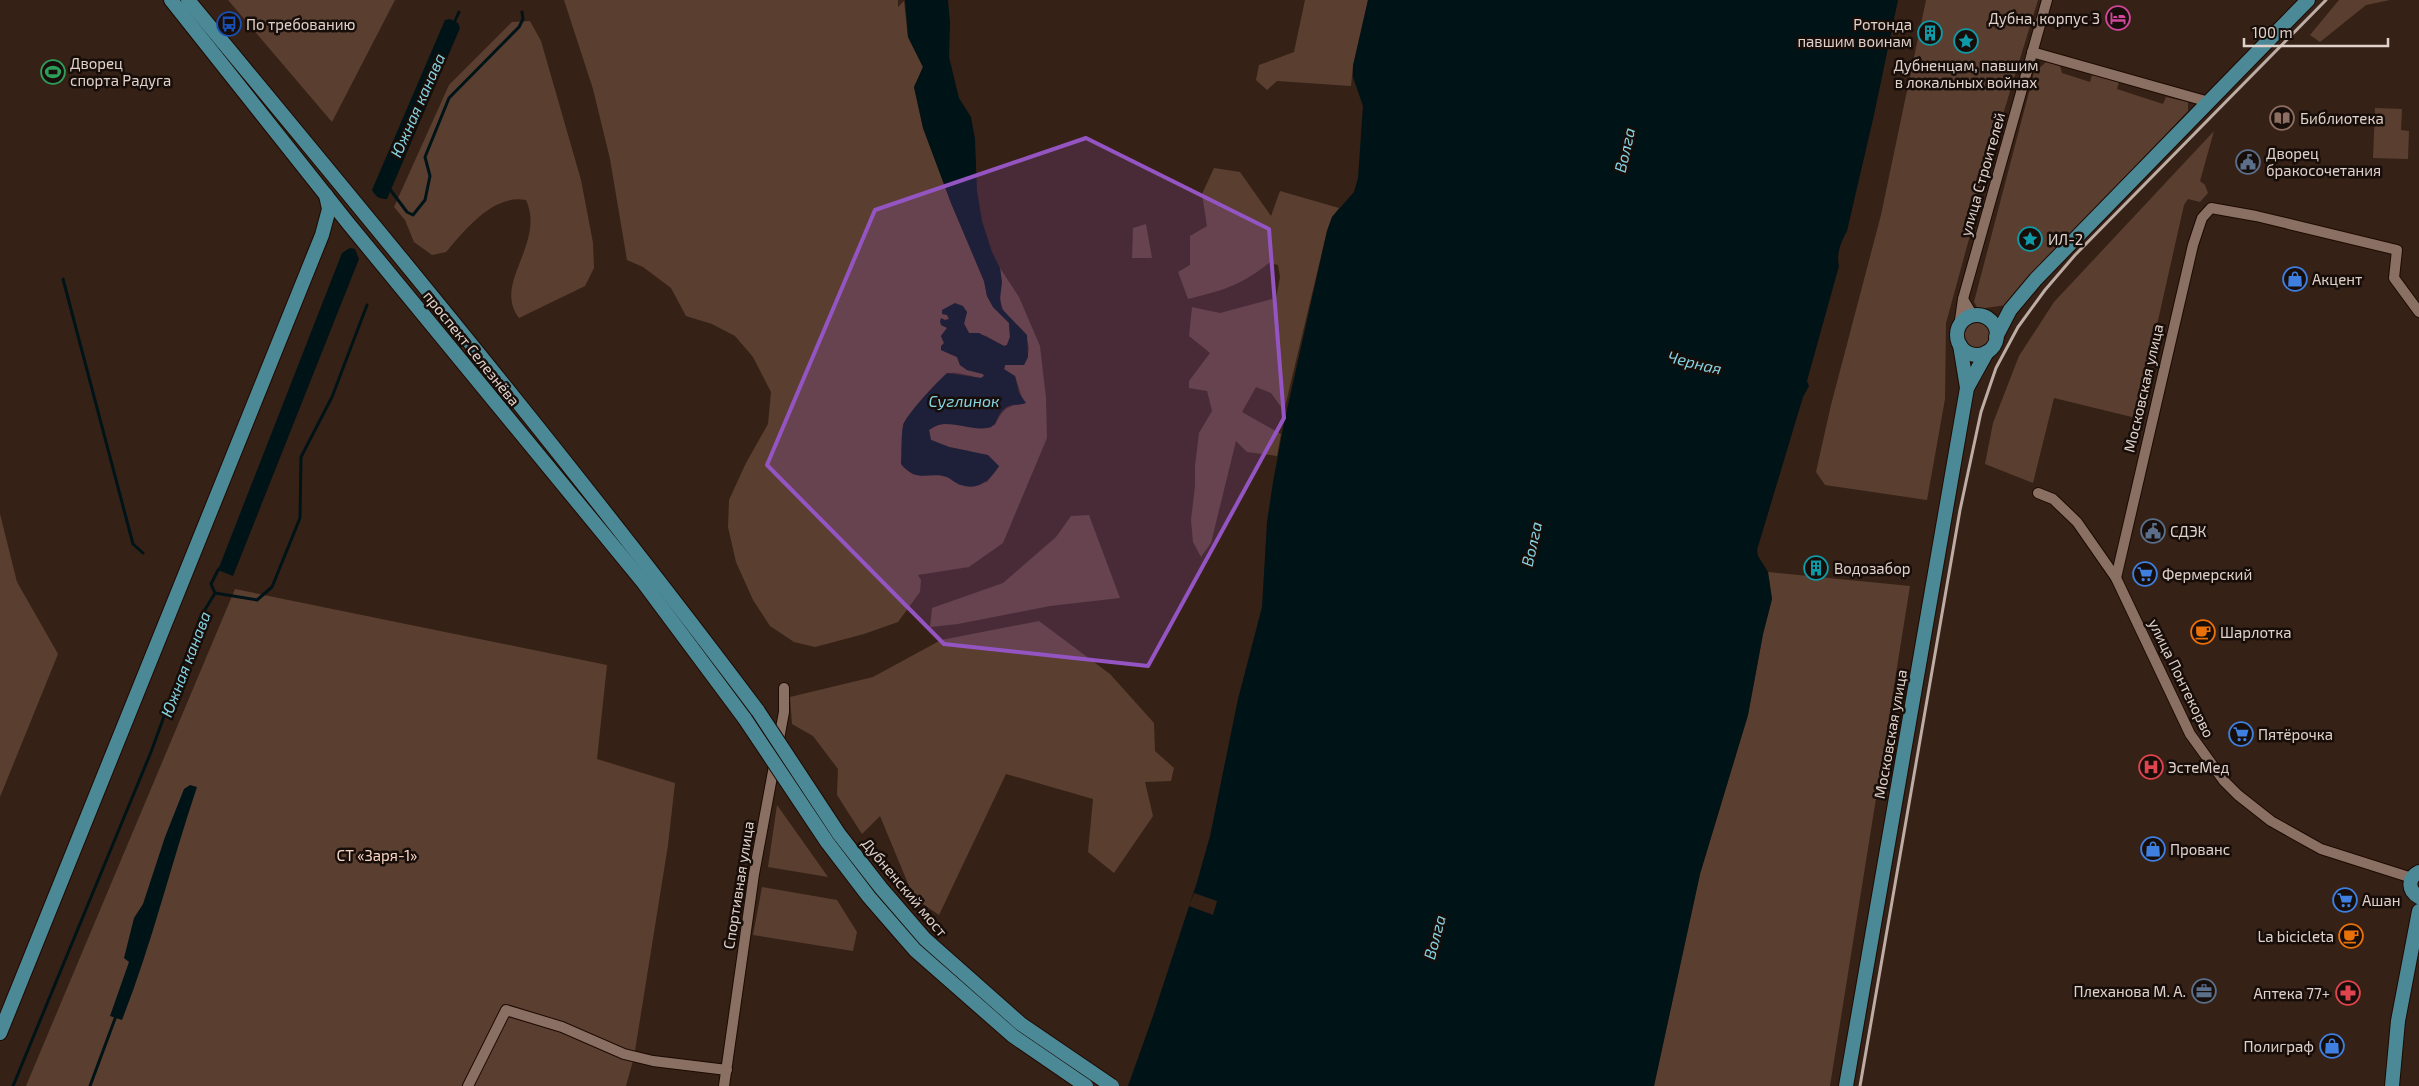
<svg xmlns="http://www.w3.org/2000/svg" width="2419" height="1086" font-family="'Exo 2',sans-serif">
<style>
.green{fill:#5a3f31}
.water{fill:#001317}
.pier{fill:#362116}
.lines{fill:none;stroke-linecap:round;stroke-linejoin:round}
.stream{stroke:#001317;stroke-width:3}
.minor-casing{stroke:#1d0a02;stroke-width:12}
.major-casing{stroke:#1d0a02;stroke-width:16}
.minor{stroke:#8a7063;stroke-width:10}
.major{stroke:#4b8997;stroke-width:14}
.rail{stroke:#bdada5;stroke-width:3}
.major-bridge-casing{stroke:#1d0a02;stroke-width:16;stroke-linecap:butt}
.major-bridge{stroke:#4b8997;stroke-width:14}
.marked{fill:#9455c2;fill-opacity:0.2;stroke:#9455c2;stroke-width:4;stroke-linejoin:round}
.labels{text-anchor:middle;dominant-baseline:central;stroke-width:5;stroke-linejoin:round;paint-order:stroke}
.poi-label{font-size:15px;fill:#e0d1ca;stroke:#170d09;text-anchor:start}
.street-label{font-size:15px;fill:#e0d1ca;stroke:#170d09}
.park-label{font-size:15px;fill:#fbd6c4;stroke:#170d09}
.water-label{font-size:16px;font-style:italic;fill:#84d2e2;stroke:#170d09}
</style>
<rect width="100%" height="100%" fill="#362116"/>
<!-- green -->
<g class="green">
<path d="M228,0H395L332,122Z"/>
<path d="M564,0H898V7L904,1L908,37L923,67L914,87L923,128L951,203L984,281L987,296L993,307L1009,323L1010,337L1007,345L1004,346L986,336L969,333L964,323L967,312L949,308L946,310L949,319L945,320L947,328L941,336L944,343L941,350L957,357L960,365L967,370L983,374L984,376L981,378C972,377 959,372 951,373C943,373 904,418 903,426C901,438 902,452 901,464L947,477L960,485L987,482L999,466L969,451L949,447L931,440L929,430L939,424L995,425C1002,410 1007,405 1024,404L1015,376L1004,370L1005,365H1024C1040,333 1010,329 1002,307C998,298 1002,280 1000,268L1019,297L1040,346L1046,398L1047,438L1003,543L969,567L918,575L921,580L920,592L898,622L864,634L815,647L794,642L770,626L753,600L736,562L728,527L729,500L746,463L768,424L771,392L753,357L735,336L712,324L686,316L671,288L643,267L627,260L610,159L593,89Z"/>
<path d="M1305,0H1368L1353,65L1351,86L1277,81L1267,90L1256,80L1259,65L1294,52Z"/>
<path d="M1926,0H2038L2004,111L1946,323L1945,399L1927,500L1825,485L1816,472L1831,405L1881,215Z"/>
<path d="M2339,0H2390L2366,5L2320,42L2310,35Z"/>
<path d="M530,21L541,41L581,180L593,243L594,268L585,286L519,318C492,283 546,244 526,200C493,194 466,229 446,252L432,255L414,242L405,220L394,207L449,85L512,22Z"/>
<path d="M2046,62L2060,66L2062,73L2090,82L2092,75L2119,82L2117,89L2163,104L2166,97L2188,102V111L2031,276L2007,305L1978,309L1974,302L2034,73Z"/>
<path d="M2375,108L2402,109L2401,130L2409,131L2408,159L2373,158Z"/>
<path d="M2214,131L2200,181L2205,185L2208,193L2200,202L2188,199L2184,205L2136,418L2054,398L2033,483L1985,464L1993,423L2019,356L2054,302Z"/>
<path d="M1214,168L1240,172L1271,216L1280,191L1339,208L1332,217L1327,231L1284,411L1271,393L1256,387L1242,412L1281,434L1277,456L1247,452L1236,441L1211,543L1201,557L1193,542L1191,520L1195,486V466L1199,433L1212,411L1207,391L1189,388V381L1210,353L1189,336L1192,307L1220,313L1276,298L1280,277L1278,265L1269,263C1242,285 1221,291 1188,299L1178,272L1190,265V236L1207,226L1202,194Z"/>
<path d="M1146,224L1152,258H1132L1133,228Z"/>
<circle cx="1977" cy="335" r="14"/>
<path d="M0,514L17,582L58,654L0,797Z"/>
<path d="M1089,515L1120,598L1050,606L958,624L930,627L932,608L1003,583L1056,537L1071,516Z"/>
<path d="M1768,572L1910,586L1830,1086H1654L1700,874L1748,715L1763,634L1772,599Z"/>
<path d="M235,589L607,665L597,759L675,783L668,845L634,1057L626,1086H26Z"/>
<path d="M1039,621L1110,674L1154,723L1155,751L1174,768L1171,781L1145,782L1153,816L1114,873L1088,852L1093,799L1006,774L939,915L914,898L880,816L862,834L837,795L838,769L813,736L792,724L790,697L873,677L941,640Z"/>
<path d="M777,805L828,877L768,867Z"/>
<path d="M762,887L837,900L857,932L853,951L753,935Z"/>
</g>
<!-- water -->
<g class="water">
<path d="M905,0H948L950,23L949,57L959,98L971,117L975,139L977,191L982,221L992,252L1000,268L1002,282L1000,299L1002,309L1027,335L1028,357L1024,365H1005L1004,369L1015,376L1019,393L1026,403C1019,406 1010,403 1004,409C996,415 998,427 987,428C967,431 946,416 929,430L931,440L949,447L988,455L999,466C990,480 979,491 961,485C956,484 952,479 947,477C929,471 917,484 901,464C902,452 901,438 903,426C904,417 939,380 947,373L981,378L984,376L983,374L967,370L960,365L957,357L941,350V346L944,343L941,336L947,328L941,325L940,321L941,318L945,320L949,319L947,315L942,314V310L955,303L963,306L967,312L964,324L969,333H979L1004,346L1007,345L1010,337L1009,323L993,307L987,296L984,281L951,203L923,128L914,87L923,67L908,37Z"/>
<path d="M1368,0H1898L1874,115L1847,231C1841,242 1836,254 1839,266L1807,381L1809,386L1803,397L1757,550L1758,556L1768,572L1772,599L1763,634L1748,715L1700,874L1654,1086H1128L1153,1016L1197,882L1210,836L1238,699L1262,607L1267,522L1273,482L1284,423L1327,231L1332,217L1354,192L1358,178L1363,106L1353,77V66Z"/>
<path d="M450,19L458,23L460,28L387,199C379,199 376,197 372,190L445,20Z"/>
<path d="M350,248L355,249L359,259L233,576L218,570L342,253Z"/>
<path d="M190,785L197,787C171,864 152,944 122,1020L110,1016L129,962L124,958L134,918L143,904L165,837L184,789Z"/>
</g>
<!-- pier -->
<path class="pier" d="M1194,893L1217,901L1213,915L1189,906Z"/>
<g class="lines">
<!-- stream -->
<g class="stream">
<path d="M454,23L459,12"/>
<path d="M389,188L407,212L413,215L425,200L430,176L425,157L449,98L519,27L523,19L522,12"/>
<path d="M63,279L133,544L143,553"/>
<path d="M215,593L257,600L272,587L300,518L301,457L332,397L367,305"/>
<path d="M13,1086L151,752L200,618L215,593L211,584L218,570L220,568"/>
<path d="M90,1086L116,1016"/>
</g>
<!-- minor casing -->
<g class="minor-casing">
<g id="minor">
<path d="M2032,52L2209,102"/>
<path d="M1963,299L1973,316"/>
<path d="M1959,327L1963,299L2047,0"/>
<path d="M2038,493L2053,499L2077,522L2116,578L2190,734L2224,781L2238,795L2271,821L2321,849L2412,878"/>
<path d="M2116,578L2193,245L2202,218L2211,208L2256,216L2397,250L2394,278L2419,312"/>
<path d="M468,1086L506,1010L562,1027L624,1054L653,1061L727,1070"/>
<path d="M724,1086L754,874L784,712V688"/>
</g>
</g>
<!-- major casing -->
<g class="major-casing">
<g id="major">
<path d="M171,0L348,223L643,582L745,719"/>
<path d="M188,0C382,234 576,468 758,711"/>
<circle cx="1977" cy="335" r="20"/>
<path d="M1996,337L2010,310L2036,279L2308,0"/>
<path d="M1960,345L1967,388"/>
<path d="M2419,872C2407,878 2408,891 2419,897"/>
<path d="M0,1033L322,235L329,209L326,195"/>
<path d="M1846,1086L1967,388L1987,352"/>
<path d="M2392,1086L2398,1021L2419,911"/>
</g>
</g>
<!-- minor -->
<use href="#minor" class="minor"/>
<!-- major -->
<use href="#major" class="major"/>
<!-- rail -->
<path class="rail" d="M1860,1086L1960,510L1981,412L1996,368L2018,327L2045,290L2075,255L2326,0"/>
<!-- major-bridge casing -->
<g class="major-bridge-casing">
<g id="major-bridge">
<path d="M758,711L839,834L881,888L925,939L1021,1024L1112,1086"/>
<path d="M745,719L827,842L869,897L915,950L1013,1036L1086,1086"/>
</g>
</g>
<!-- major-bridge -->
<use href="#major-bridge" class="major-bridge"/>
</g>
<!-- marked area -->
<path class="marked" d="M1086,138L1269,229L1284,418L1148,666L944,644L767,465L875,210Z"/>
<!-- icons -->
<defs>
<g id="hotel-ring" transform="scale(1.25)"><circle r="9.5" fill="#170d09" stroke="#d1479c" stroke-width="1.5"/><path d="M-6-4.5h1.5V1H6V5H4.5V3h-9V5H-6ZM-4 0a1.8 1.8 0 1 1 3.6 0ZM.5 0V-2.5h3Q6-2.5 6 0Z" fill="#d1479c"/></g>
<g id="bus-ring" transform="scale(1.25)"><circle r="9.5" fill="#170d09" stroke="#1a4fb4" stroke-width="1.5"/><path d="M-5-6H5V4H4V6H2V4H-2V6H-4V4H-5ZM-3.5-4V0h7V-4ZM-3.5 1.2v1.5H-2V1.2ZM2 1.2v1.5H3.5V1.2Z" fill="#1a4fb4"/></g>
<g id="building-ring" transform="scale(1.25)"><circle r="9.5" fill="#170d09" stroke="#0f9aa8" stroke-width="1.5"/><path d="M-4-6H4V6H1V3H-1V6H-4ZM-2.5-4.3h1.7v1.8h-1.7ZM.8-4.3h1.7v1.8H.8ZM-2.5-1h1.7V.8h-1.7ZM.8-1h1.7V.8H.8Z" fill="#0f9aa8"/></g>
<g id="sight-ring" transform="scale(1.25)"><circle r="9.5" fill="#170d09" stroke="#0f9aa8" stroke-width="1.5"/><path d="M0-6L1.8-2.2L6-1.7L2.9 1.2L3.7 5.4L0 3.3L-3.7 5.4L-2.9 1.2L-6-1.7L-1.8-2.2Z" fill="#0f9aa8"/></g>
<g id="stadium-ring" transform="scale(1.25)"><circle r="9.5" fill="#170d09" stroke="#2e9e5b" stroke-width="1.5"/><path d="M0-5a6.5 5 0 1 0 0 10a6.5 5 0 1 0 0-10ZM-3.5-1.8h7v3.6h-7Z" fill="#2e9e5b"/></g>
<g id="library-ring" transform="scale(1.25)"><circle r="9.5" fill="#170d09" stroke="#8d6e63" stroke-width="1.5"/><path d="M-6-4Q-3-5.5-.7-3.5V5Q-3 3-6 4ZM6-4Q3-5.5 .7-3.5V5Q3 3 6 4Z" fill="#8d6e63"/></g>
<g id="civic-ring" transform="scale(1.25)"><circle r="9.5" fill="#170d09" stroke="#5c6f8a" stroke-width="1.5"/><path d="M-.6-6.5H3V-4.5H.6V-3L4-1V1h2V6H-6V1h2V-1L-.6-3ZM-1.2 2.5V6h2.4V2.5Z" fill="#5c6f8a"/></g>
<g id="shop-ring" transform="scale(1.25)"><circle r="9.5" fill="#170d09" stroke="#3f7fe0" stroke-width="1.5"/><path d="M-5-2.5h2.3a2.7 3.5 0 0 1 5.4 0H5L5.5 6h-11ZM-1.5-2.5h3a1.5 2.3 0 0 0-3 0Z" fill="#3f7fe0"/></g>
<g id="supermarket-ring" transform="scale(1.25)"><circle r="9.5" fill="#170d09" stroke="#3f7fe0" stroke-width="1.5"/><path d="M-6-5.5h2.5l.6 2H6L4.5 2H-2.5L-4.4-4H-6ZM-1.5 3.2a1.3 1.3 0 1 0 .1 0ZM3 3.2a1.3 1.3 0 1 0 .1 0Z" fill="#3f7fe0"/></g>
<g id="cafe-ring" transform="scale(1.25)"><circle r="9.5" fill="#170d09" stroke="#e8710a" stroke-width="1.5"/><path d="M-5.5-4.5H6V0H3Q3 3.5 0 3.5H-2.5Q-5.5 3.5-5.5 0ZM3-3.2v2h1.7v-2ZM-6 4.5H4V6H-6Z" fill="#e8710a"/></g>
<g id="hospital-ring" transform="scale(1.25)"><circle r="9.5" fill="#170d09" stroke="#e0444e" stroke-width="1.5"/><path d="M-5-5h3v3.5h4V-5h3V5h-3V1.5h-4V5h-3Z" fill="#e0444e"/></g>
<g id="office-ring" transform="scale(1.25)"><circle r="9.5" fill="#170d09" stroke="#5c6f8a" stroke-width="1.5"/><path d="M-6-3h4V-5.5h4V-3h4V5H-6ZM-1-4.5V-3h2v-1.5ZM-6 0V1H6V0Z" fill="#5c6f8a"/></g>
<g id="pharmacy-ring" transform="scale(1.25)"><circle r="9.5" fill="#170d09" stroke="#e0444e" stroke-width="1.5"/><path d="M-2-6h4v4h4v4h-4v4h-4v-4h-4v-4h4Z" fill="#e0444e"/></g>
</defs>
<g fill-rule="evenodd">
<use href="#hotel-ring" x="2118" y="18"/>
<use href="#bus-ring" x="229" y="24"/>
<use href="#building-ring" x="1930" y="33"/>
<use href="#sight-ring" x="1966" y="41"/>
<use href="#stadium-ring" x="53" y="72"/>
<use href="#library-ring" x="2282" y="118"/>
<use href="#civic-ring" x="2248" y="162"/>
<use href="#sight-ring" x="2030" y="239"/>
<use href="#shop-ring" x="2295" y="279"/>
<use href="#civic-ring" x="2153" y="531"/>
<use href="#building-ring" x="1816" y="568"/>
<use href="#supermarket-ring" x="2145" y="574"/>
<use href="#cafe-ring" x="2203" y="632"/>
<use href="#supermarket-ring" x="2241" y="734"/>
<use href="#hospital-ring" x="2151" y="767"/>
<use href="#shop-ring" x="2153" y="849"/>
<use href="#supermarket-ring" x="2345" y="900"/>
<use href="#cafe-ring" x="2351" y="936"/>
<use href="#office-ring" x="2204" y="991"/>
<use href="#pharmacy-ring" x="2348" y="993"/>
<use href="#shop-ring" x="2332" y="1046"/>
</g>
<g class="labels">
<!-- poi labels -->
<g class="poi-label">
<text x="2100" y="18" text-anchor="end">Дубна, корпус 3</text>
<text x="246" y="24">По требованию</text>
<text x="1912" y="24" text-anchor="end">Ротонда<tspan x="1912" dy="17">павшим воинам</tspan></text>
<text x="70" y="63">Дворец<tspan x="70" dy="17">спорта Радуга</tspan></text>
<text x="1966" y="65" text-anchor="middle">Дубненцам, павшим<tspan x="1966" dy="17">в локальных войнах</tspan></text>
<text x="2300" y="118">Библиотека</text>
<text x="2266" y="153">Дворец<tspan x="2266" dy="17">бракосочетания</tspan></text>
<text x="2048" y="239">ИЛ-2</text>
<text x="2312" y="279">Акцент</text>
<text x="2170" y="531">СДЭК</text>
<text x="1834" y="568">Водозабор</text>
<text x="2162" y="574">Фермерский</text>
<text x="2220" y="632">Шарлотка</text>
<text x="2258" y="734">Пятёрочка</text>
<text x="2168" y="767">ЭстеМед</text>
<text x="2170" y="849">Прованс</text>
<text x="2362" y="900">Ашан</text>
<text x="2334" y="936" text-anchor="end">La bicicleta</text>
<text x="2186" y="991" text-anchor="end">Плеханова М. А.</text>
<text x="2330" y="993" text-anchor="end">Аптека 77+</text>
<text x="2314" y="1046" text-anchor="end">Полиграф</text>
</g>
<!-- street labels -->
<g class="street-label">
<text transform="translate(1982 174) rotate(-74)">улица Строителей</text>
<text transform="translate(472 348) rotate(51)">проспект Селезнёва</text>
<text transform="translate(2143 388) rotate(-77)">Московская улица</text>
<text transform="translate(2182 678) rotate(64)">улица Понтекорво</text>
<text transform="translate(1890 734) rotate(-80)">Московская улица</text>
<text transform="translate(738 885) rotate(-81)">Спортивная улица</text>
<text transform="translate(905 887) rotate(50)">Дубненский мост</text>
</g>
<!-- park labels -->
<g class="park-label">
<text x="377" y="855">СТ «Заря-1»</text>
</g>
<!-- water labels -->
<g class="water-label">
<text transform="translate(417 105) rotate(-66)">Южная канава</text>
<text transform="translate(1624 150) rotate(-77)">Волга</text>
<text transform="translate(1695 362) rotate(14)">Черная</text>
<text x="964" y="400">Суглинок</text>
<text transform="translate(1531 544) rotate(-77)">Волга</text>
<text transform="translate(185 664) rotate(-69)">Южная канава</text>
<text transform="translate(1434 937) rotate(-75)">Волга</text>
</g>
</g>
<!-- scale -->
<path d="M2244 38v8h144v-8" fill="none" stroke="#e0d1ca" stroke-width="2.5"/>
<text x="2252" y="38" font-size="15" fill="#e0d1ca" stroke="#170d09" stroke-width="4" paint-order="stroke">100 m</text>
</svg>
